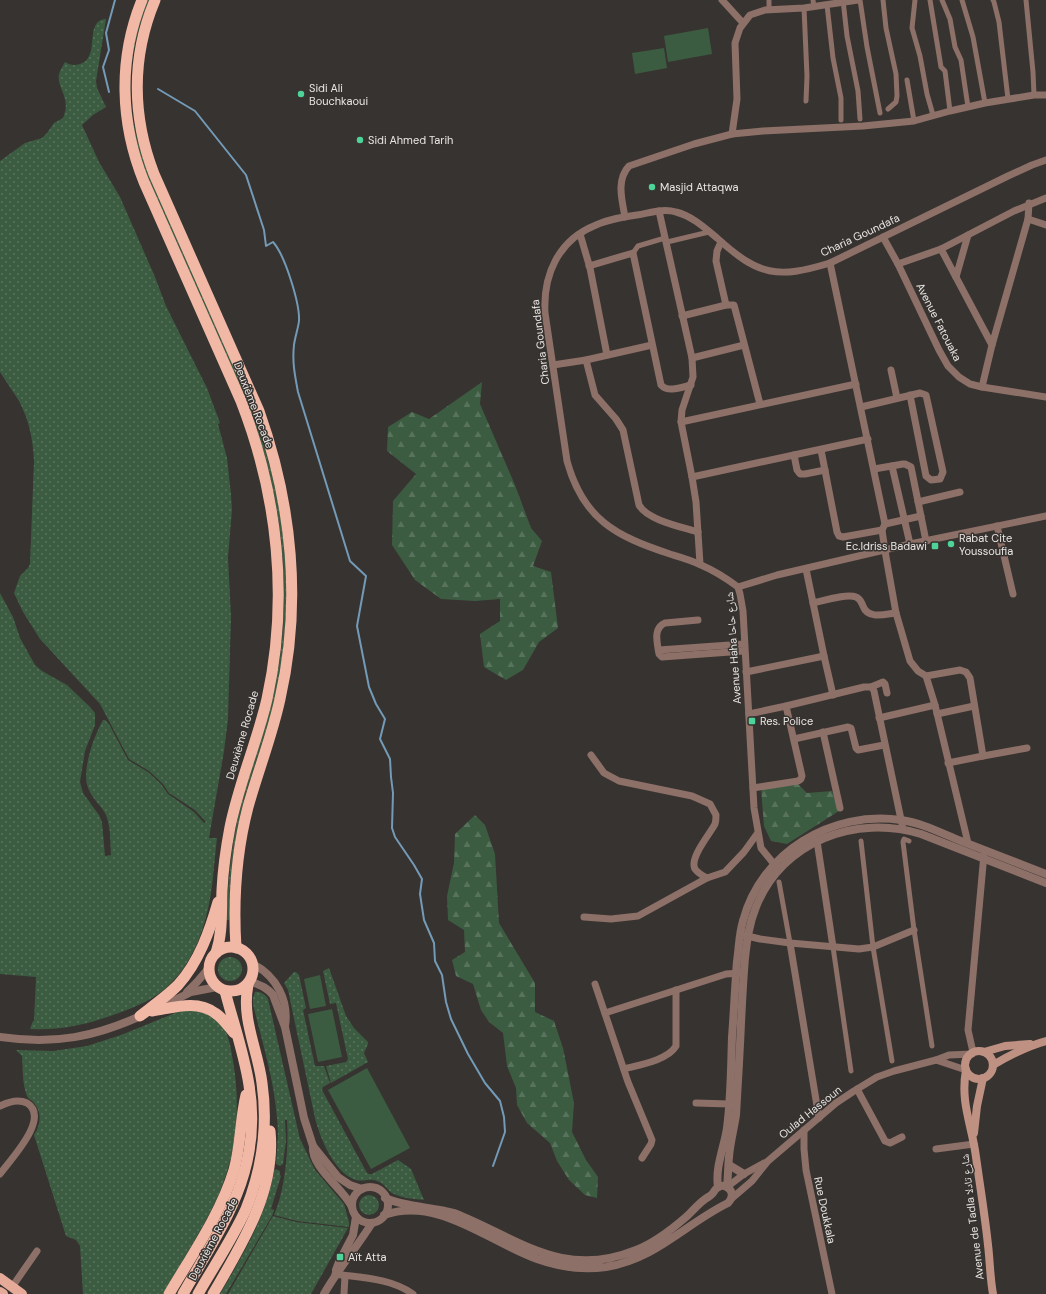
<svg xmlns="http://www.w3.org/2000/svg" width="1046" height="1294" font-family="'DM Sans','Noto Naskh Arabic',sans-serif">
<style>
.grass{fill:url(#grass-dots)}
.forest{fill:url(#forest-firs)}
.pitch{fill:#3c5c41}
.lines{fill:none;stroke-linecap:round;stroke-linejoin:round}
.stream{stroke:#739ab6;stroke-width:2}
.pedestrian{stroke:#8d7067;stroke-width:5}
.minor{stroke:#8d7067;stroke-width:7}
.tertiary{stroke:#8d7067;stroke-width:8}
.secondary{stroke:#bf9182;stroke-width:8}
.primary{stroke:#e5aa98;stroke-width:10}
.trunk{stroke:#f2b8a6;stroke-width:11}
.poi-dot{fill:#4ed399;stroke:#373330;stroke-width:1.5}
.labels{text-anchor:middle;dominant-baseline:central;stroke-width:3;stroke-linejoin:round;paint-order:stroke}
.poi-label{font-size:11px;fill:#e8e6e3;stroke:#373330;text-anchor:start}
.street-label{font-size:11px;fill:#e8e6e3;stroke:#373330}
</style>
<defs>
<pattern id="grass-dots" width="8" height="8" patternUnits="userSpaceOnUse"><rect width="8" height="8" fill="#3c5c41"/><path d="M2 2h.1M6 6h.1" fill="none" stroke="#58735c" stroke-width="1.8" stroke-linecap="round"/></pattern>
<pattern id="forest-firs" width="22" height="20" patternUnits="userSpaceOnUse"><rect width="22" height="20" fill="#3c5c41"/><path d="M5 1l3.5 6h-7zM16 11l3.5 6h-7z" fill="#58735c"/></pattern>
</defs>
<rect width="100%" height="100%" fill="#373330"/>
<!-- grass -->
<g class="grass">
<path d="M147,0H149C134,36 127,74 132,113C138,156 158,195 175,235C192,273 209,311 226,349C244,390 260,427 271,471C290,543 291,621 276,695C268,729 255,762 245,796C234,836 229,878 229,920H226C228,883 231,848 239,812C249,773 264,735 273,696C296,595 282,492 245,397L143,168L132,126L130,68L138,25Z"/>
<path d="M106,19L96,81L97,88L106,107L93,115L82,125L99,162L120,197L155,277L166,306L207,388L220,423L218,424L227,458L231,494L232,510L228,557L231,617L228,719L224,751L209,838H217C214,862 213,890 207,913C199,948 180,984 147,1001C137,1006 127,1010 116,1014C88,1024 60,1031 30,1029L33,1021H34L36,977L0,974V593L13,617L20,638L35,665L42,671L67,685L90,707L95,713V725L85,751L80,782L83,793L99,815L102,822L105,856L111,855C110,843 111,827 106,815C102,806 93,800 89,790C80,773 94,736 103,720H105L109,724L128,760L148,772L161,784L168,794L194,812L204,823L206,822L195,810L169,793L163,784L149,771L129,759L100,704L40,639L23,612L14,593L20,576L28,568L30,564L34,461C33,439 29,420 19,401C13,391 6,382 0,372V161L25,143L42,138L47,133L54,123L63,118C72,98 56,87 59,74C60,70 63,66 65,62C70,65 74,66 80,64C98,58 88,34 97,23C100,20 102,19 106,19Z"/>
<circle cx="230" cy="969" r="12"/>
<path d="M329,968L346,1016L354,1028L368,1042V1044L364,1053L368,1062L331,1083L326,1066L346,1062L348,1059L336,1003L330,1004L323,971Z"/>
<path d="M294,972H296L299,975L306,1008L303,1010L315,1066H324L330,1083L323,1087L322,1090L367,1173L369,1174H372L398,1160L411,1169L424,1200C415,1199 402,1198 394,1194C387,1191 385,1183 377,1181C370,1178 363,1182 356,1180C334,1173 320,1138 315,1118L288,990L284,983Z"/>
<path d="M255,992C260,991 266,995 268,999L300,1139L315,1170L344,1204L349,1222V1227L297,1221L274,1215C285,1191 289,1147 287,1120H285L286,1141L283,1164L280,1166L276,1164C277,1148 279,1133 277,1118C274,1079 262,1042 253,1004V998Z"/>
<path d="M195,1010C200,1012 208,1013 212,1016C228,1026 230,1043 233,1061C241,1107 237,1153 218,1196C203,1229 181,1262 163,1294H83L80,1246L76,1240L66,1236L34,1135C41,1124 42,1112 34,1103C32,1100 28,1099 27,1096C22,1084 23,1068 22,1056L16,1050L53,1051L87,1046L121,1035L180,1011Z"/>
<path d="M276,1169L280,1171V1175L281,1176L271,1209L274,1210L272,1216L226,1294H220C243,1255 266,1217 274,1171Z"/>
<circle cx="369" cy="1205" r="10"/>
<path d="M273,1216L296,1222L348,1228L311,1294H228Z"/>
</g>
<!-- forest -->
<g class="forest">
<path d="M482,382L480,404L515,485L531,528L542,541L533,566L551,572L558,628L539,642L523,670L506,680L484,667L480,634L500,621V599L475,601L441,599L415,580L392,545L393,501L416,474L387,451L388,427L412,412L429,419Z"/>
<path d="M797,783L807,793L832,791L839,811L787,844L771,841L764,826L761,788Z"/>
<path d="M475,815L485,825L495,854L499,923L535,983V1012L554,1021L563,1048L574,1103L572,1132L586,1160L598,1177L597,1198L585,1195L569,1180L557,1161L550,1143L527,1123L517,1105L516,1088L507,1066L503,1033L489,1022L481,1010L473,984L456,976L452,960L465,952L464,930L448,920L447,896L454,863L455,834Z"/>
</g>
<!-- pitch -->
<g class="pitch">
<path d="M708,28L712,54L668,62L664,36Z"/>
<path d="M664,48L667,68L635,74L632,53Z"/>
<path d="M320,975L326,1006L310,1009L304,979Z"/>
<path d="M332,1009L342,1057L318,1062L308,1014Z"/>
<path d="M367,1068L410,1148L371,1169L328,1090Z"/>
</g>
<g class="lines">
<!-- stream -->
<g class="stream">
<path d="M158,89L195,111L246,175L264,230L266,246L273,242C285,255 300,304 299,321C298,329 295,337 294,345C292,362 295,376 298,392L350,561L366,576L357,626L369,687L376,704L385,719L380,739L390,759L391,777L393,793L392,828L395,837L414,865L422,879L420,894L424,920L434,943L435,961L442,975L446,1002L451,1019L468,1054L485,1083L500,1101L504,1117L505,1132L493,1166"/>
<path d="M109,92L103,67L109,50L106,33L115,0"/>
</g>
<!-- pedestrian -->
<g class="pedestrian">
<path d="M769,0V9"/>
<path d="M813,0L814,7"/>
<path d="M843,0L847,36L858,91L860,119"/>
<path d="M860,0L867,47L880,113"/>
<path d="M883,0L886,28L896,74L897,96L896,102L888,109"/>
<path d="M915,0L912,28L920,56L927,94L933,115"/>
<path d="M930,0L941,67L945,71L950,111"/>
<path d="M942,0L950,19L955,47L961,60L968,107"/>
<path d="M962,0L973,37L985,103"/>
<path d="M993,0L994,2L999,22L1008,99"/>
<path d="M1026,0L1033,72L1034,95"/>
<path d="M827,5L833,58L841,98V120"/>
<path d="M804,8L807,76L806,101"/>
<path d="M907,80L914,121"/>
<path d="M667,242L709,232"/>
<path d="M633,253L638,246L665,238"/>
<path d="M861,841L873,947L892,1061"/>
<path d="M909,841L904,839L903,842L914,930L932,1046"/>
<path d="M779,882L790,943"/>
<path d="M833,947L851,1071"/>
</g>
<!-- minor -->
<g class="minor">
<path d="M722,0L743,23"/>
<path d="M732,134L737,99L735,43L740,28L750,15L765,10L804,8L858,0"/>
<path d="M659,211L692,358L693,377L682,410L681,422L692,477L696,502L700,564"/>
<path d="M625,217C622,200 616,180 629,166L694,144L732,134L763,131L863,126L914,121L950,111L985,103L1034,95H1046"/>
<path d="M1028,219L1046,225"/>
<path d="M580,234L590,268L607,355"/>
<path d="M883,237L898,264L939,350L948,366L959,377L970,384L982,387L1046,397"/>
<path d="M721,242L717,251L716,261L726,305"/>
<path d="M941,249L992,345"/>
<path d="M830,263L885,524L882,530L885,551L896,613L910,661L918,671L926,676L935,705L968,843"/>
<path d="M898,264L941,249L1014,211L1046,198"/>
<path d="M589,266L633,253L661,385C668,393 682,387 691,385"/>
<path d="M956,277L968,235"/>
<path d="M682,316L726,305H734L760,404"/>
<path d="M692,358L744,345"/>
<path d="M586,360L595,395L616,419L623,430L639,505C647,520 682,527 698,532"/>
<path d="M553,365L586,360L652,345"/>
<path d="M891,370L897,398"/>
<path d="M982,387L992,345L1028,219L1029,203"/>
<path d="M861,407L920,393L926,395L943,472L940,479L931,480L926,476L910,395"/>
<path d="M681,422L856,384"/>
<path d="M821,450L837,532L839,536L843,537L882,530"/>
<path d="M794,455L797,470L800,474H805L825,470"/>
<path d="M892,466L910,544"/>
<path d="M874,469L903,464H905L911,467L926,541"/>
<path d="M692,477L868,439"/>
<path d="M918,502L960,492"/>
<path d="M885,524L921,516"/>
<path d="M997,526L1013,594"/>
<path d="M806,569L824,656L833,695"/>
<path d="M738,587C726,578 715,571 701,565C691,560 680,557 670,554C615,536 583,519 567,461L545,313C543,275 558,240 596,225C609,219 623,217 637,215C650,213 663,208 676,212C692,216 705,228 717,238C759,276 777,279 830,263L1008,176L1032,165L1046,160"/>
<path d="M738,587L777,575L910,544L1046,516"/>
<path d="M738,587L740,594L743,611L754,808L761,848L778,869"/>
<path d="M813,603C823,601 847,593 856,597C861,599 861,602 863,606C868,620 886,614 896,613"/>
<path d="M698,620L665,623C653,628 657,642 659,654L662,657L744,651"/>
<path d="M659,650L744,644"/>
<path d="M746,672L824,656"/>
<path d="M926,676L960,670L966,672L970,678L983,756L948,763"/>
<path d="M871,687L883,682L885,684L887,693"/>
<path d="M749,714L786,706L864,687H872L874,691L903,829"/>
<path d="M937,714L974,706"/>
<path d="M879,718L935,705"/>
<path d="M823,732L840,808"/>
<path d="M794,739L848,727L851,728L856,748L858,750L884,745"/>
<path d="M591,755L604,773L619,781L692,796L710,804L716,815C716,818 716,821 715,824C710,834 689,858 695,869C698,873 703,876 707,878L725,872L744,852L757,834"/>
<path d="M983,756L1027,748"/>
<path d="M753,788L798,781L801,779L802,776L786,706"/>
<path d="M817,841L833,947"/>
<path d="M584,917L611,919L638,916L707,878"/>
<path d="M743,935L760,939L790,943L859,949L873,947L914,930"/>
<path d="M790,943L819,1118"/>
<path d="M595,984L628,1082L652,1140L651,1144L642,1158"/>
<path d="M605,1013L726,974L741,973"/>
<path d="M973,1052L968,1030L984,854"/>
<path d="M936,1060L966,1070"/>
<path d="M624,1069C639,1065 668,1060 676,1046V990"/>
<path d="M857,1089L885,1141L890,1143L902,1137"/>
<path d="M696,1103L729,1104"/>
<path d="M0,1106C8,1102 19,1099 27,1103C51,1118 10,1160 0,1174"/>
<path d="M804,1130V1149L806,1170L832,1294"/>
<path d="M936,1149L974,1144"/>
<path d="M727,1187L744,1174L764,1163"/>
<path d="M731,1199L752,1181L768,1161L836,1103L854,1091L877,1077L894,1071L936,1060L949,1055L972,1054"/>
<path d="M335,1274C362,1278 390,1278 413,1294"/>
<path d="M12,1287L37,1251"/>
<path d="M344,1294L345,1276"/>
</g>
<!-- tertiary -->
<g class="tertiary">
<path d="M253,964C276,976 289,1000 285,1026"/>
<path d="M250,981C259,985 267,987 273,995L285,1027L304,1118L313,1146L338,1177L350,1185L362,1189"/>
<path d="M187,992L197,982L209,968"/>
<path d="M161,1007L191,992L217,987"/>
<path d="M0,1037C55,1045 95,1037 145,1014"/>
<path d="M313,1146C311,1168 343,1188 352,1207"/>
<path d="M729,1165L744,1174"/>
<path d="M718,1187C715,1167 724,1148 727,1128C731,1098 731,1067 732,1037C734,1012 735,986 737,961C739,948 739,934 743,921C761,852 832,810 901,820C922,823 941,833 961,841C989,852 1018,863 1046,874"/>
<path d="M727,1187C728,1177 728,1167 729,1157C730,1143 734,1129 736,1115C737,1098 738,1081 739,1063C741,1028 742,993 745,958C747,940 749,924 756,907C782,841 856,814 921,834L1046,883"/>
<circle cx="370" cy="1205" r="18"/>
<path d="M384,1215C438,1196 489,1242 537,1259C559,1267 583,1270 606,1267C656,1259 685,1224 728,1203C732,1199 734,1192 728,1188C725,1185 720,1185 717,1188C714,1190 714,1193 711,1195C709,1197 706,1198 704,1200C697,1205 692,1212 686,1217C671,1230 654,1243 636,1250C562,1280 518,1238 454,1213C433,1207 405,1207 385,1198"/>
<path d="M336,1270L339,1262L353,1235L356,1217"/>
<path d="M324,1294C338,1269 357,1247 372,1223"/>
</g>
<!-- secondary -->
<g class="secondary">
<circle cx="979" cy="1065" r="14"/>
<path d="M984,1052L1005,1046L1030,1044"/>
<path d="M993,1065C1010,1055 1027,1046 1046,1041"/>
<path d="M966,1070C960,1103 972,1125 976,1157C980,1186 985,1216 988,1245C990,1261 990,1278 993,1294"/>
<path d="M974,1133L977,1106L983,1078"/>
</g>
<!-- primary -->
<g class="primary">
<path d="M0,1278L22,1294"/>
<path d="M0,1292L3,1294"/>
</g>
<!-- trunk -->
<g class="trunk">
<path d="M142,0C118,59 120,123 144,182L241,401C278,496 289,599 267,699C257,742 239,783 230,827C226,848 223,869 222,890C221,911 223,932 216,953"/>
<path d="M155,0C131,57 132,117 154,174L259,411C292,504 302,603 280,699C272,736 258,771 248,807C236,853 233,900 236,948"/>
<circle cx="231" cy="969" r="22"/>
<path d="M152,1011C172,1008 197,999 215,1013C223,1018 228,1026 234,1033"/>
<path d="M140,1016C153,1006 167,996 178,985C199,962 210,930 218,902"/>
<path d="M169,1294C192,1255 221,1213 234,1170C241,1145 240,1120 246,1095"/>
<path d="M183,1294C223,1224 263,1171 249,1085C244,1053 233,1022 225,991"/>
<path d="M198,1294C214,1266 233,1238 246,1209C262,1169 268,1125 262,1083C258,1050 241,1019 248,985"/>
<path d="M213,1294C242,1244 276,1191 270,1131"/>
</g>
</g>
<!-- markers -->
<g class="poi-dot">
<circle cx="301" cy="94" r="4"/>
<circle cx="360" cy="140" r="4"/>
<circle cx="652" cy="187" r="4"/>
<circle cx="951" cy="544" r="4"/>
<rect x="931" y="542" width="8" height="8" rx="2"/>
<rect x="748" y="717" width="8" height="8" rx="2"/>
<rect x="336" y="1253" width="8" height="8" rx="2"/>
</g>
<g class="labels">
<!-- poi labels -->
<g class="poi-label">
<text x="309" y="88">Sidi Ali<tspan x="309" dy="13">Bouchkaoui</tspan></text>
<text x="368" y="140">Sidi Ahmed Tarih</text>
<text x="660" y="187">Masjid Attaqwa</text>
<text x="959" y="538">Rabat Cite<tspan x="959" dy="13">Youssoufia</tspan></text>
<text x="927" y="546" text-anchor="end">Ec.Idriss Badawi</text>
<text x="760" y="721">Res. Police</text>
<text x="348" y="1257">Aït Atta</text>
</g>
<!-- street labels -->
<g class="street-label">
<text transform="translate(860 235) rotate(-25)">Charia Goundafa</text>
<text transform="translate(939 322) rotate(63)">Avenue Fatouaka</text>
<text transform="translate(540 342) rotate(-97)">Charia Goundafa</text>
<text transform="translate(254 405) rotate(69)">Deuxième Rocade</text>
<text transform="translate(733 648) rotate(-94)">Avenue Haha شارع حاحا</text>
<text transform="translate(242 735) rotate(-74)">Deuxième Rocade</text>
<text transform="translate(810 1112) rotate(-39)">Oulad Hassoun</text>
<text transform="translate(825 1210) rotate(78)">Rue Doukkala</text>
<text transform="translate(972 1217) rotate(-97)">Avenue de Tadla شارع تادلا</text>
<text transform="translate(213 1239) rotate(-62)">Deuxième Rocade</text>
</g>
</g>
</svg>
